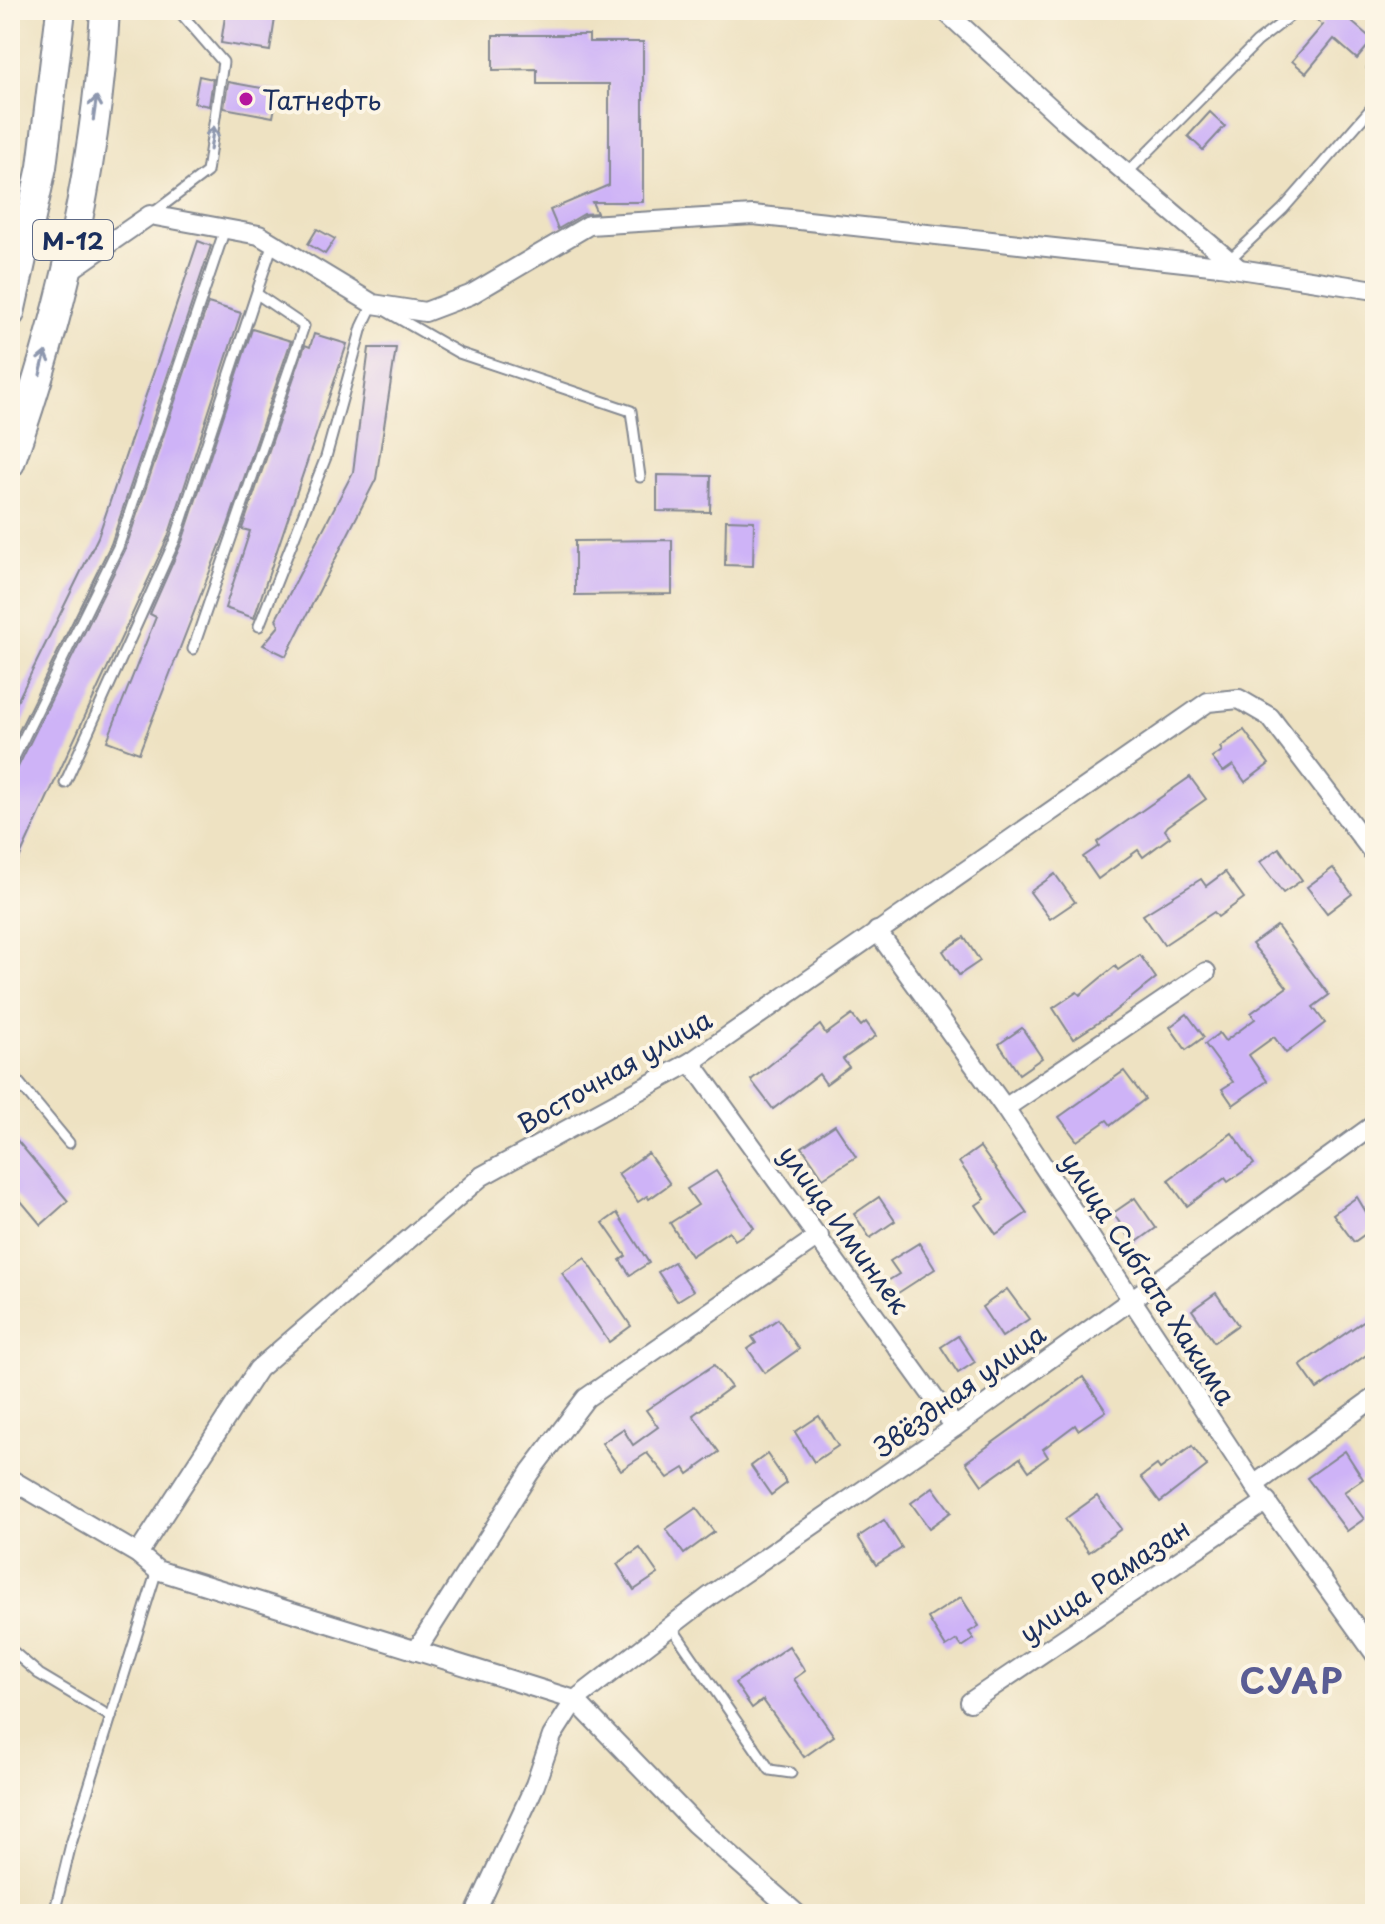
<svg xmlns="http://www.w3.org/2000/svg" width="1385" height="1924" font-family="'Playpen Sans',sans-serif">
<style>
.building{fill:#ceb3f7}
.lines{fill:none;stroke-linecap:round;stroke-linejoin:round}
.lane-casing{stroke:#848890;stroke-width:13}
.street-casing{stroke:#848890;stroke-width:22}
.primary-casing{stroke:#848890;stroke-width:32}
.lane{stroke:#fff;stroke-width:9}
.street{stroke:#fff;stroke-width:18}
.primary{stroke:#fff;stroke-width:28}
.oneway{stroke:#8d97ae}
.poi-dot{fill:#b5179e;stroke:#fcf5e5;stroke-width:3}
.labels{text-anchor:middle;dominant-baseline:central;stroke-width:8;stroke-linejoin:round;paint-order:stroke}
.shield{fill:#fcf5e5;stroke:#5e6a86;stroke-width:2}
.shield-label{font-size:24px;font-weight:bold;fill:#1b2f5e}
.poi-label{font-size:26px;fill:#1b2f5e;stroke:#fcf5e5;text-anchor:start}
.street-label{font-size:26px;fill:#1b2f5e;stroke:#fcf5e5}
.district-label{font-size:34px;font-weight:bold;letter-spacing:2px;fill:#5a5d94;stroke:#fcf5e5}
</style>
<rect width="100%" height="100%" fill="#fcf5e5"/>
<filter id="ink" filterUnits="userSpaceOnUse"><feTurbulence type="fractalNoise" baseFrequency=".0125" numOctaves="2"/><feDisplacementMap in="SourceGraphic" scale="16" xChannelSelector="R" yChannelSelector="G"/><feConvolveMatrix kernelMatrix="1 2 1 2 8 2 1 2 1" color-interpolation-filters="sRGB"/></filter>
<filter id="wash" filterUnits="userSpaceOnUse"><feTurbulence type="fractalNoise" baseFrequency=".006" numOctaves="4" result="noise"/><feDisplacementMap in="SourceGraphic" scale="32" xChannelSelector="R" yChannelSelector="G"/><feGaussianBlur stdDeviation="1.8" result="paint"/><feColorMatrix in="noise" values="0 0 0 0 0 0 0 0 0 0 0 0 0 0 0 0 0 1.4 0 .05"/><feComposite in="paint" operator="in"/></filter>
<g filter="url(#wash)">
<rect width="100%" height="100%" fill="#eee2c2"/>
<g id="blocks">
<!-- building -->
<g class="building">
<path d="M226,10L276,12L270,51L221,43Z"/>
<path d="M1327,10H1338L1373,40L1357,59L1334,39L1306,73L1292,61L1323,25L1317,21Z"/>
<path d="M493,35H589V42H643V202H592L597,213L584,214L558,229L550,210L609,185V84H537V69L493,70Z"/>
<path d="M199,76L213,79L209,106L194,103Z"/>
<path d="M228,82L278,91L273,117L224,108Z"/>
<path d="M1210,112L1225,126L1203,150L1188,136Z"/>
<path d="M317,229L335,239L325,254L308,244Z"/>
<path d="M198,241L211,246L111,544L10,749V716L98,537Z"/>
<path d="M208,303L241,313L168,537L10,878V773L17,769L125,550Z"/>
<path d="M252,329L291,341L228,525L139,753L107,741L156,617L150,614L182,542Z"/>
<path d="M314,334L347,344L254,618L225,608L250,531L242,529L305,345L310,347Z"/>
<path d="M369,348H396L376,479L286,656L263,645L279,626L276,619L353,472Z"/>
<path d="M657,475L711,476L710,512L657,511Z"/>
<path d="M726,520L754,521L753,566L725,565Z"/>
<path d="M672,540V594L575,595V541Z"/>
<path d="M1244,730L1269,764L1245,782L1233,765L1223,772L1212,758L1222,751L1220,747Z"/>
<path d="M1190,777L1206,799L1168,826L1165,830L1170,837L1143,857L1138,850L1098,879L1083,857L1099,846L1097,842Z"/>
<path d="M1279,848L1302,880L1283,893L1260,862Z"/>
<path d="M1333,868L1352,894L1327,913L1307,887Z"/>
<path d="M1225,872L1244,898L1218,917L1214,912L1164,945L1143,915L1201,879L1206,886Z"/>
<path d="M1055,874L1075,902L1050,919L1030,892Z"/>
<path d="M1277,926L1329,995L1313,1007L1325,1023L1286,1053L1274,1037L1249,1055L1267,1081L1233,1105L1222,1089L1233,1082L1205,1044L1219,1033L1225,1041L1255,1019L1251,1013L1287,987L1252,944Z"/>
<path d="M964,937L980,961L959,975L943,951Z"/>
<path d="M1140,955L1156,978L1110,1015L1073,1039L1053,1008L1077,992L1080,995L1115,966L1118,970Z"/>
<path d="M1187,1014L1204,1037L1186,1050L1170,1027Z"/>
<path d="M852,1015L861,1026L866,1022L876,1036L843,1059L849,1067L826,1084L819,1074L773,1109L751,1080L820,1025L826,1034Z"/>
<path d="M1022,1028L1042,1058L1019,1074L999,1044Z"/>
<path d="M1124,1071L1145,1099L1111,1125L1107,1120L1077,1141L1059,1117Z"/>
<path d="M835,1125L856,1157L823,1178L802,1147Z"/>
<path d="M10,1132L68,1201L41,1225L10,1188Z"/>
<path d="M1232,1133L1254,1164L1228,1182L1225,1178L1187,1206L1168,1180Z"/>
<path d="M980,1147L1027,1213L996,1234L976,1205L985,1199L959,1162Z"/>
<path d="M648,1153L670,1184L649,1199L647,1196L638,1202L618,1174Z"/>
<path d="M716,1171L754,1228L735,1240L729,1231L691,1256L670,1223L698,1205L687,1189Z"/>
<path d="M879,1197L895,1221L870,1238L854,1214Z"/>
<path d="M1357,1197L1375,1227L1354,1242L1333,1214Z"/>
<path d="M1135,1198L1156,1228L1134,1244L1113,1213Z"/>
<path d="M617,1213L649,1263L630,1275L620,1260L626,1256L603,1223Z"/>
<path d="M919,1243L935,1269L895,1295L886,1282L899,1274L890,1261Z"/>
<path d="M585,1258L631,1326L609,1342L562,1273Z"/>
<path d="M674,1262L693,1291L677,1301L658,1272Z"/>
<path d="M1007,1289L1029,1319L1002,1337L982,1307Z"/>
<path d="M1216,1293L1238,1325L1214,1342L1192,1310Z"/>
<path d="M1375,1313V1349L1317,1389L1300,1365Z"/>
<path d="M778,1319L799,1349L765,1373L748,1349L756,1343L752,1337Z"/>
<path d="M958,1336L975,1362L958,1373L941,1347Z"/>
<path d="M714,1365L731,1387L693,1415L719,1452L688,1474L684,1468L668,1478L647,1453L621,1470L602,1443L623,1429L633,1445L658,1427L646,1410Z"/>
<path d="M1083,1377L1106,1411L1078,1430L1075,1425L1043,1449L1048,1457L1029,1471L1020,1458L982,1485L966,1462Z"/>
<path d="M819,1416L838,1446L814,1462L795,1432Z"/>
<path d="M1192,1446L1207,1466L1160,1502L1141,1477L1157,1465L1160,1469Z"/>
<path d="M1345,1451L1363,1479L1344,1492L1364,1519L1347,1531L1307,1478Z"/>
<path d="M767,1454L787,1483L771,1495L751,1466Z"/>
<path d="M933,1487L951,1512L929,1528L911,1503Z"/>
<path d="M1097,1496L1121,1529L1089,1552L1065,1519Z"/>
<path d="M696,1508L714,1532L684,1554L666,1529Z"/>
<path d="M884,1520L902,1548L876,1565L858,1537Z"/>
<path d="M640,1548L658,1574L634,1590L617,1564Z"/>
<path d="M961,1597L979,1626L969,1632L974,1639L962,1647L957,1640L946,1647L928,1618Z"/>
<path d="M789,1646L805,1671L794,1679L834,1736L804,1757L763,1700L752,1708L735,1683Z"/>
</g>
</g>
</g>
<g filter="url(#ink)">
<use href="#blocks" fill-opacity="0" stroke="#848890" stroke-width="2"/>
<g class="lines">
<!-- lane casing -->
<g class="lane-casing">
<g id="lane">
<path d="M1372,68L1375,70"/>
<path d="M1127,173L1257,42L1298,10"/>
<path d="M153,213L207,172L223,62L178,10"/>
<path d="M1229,260L1283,209L1375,104"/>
<path d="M386,311L459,353L631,411L640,477"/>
<path d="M259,626L326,457L362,327L373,304"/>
<path d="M193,649L304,326L257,294"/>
<path d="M10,766L118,547L225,229"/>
<path d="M65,783L175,540L273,243"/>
<path d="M10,1072L69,1143"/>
<path d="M670,1625L770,1770L791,1773"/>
<path d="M10,1649L39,1674L111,1717"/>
<path d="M54,1914L71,1844L157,1570"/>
</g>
</g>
<!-- street casing -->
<g class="street-casing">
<g id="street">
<path d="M944,10L1066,122L1237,267"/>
<path d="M66,273L150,215L259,235L373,304L425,312L470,295L589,225L753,215L1220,266L1375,290"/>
<path d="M877,931L1005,1108L1254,1485L1375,1654"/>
<path d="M691,1062L955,1427"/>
<path d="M1005,1108L1206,972"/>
<path d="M10,1479L138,1554L157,1570L575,1700L695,1824L797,1914"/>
<path d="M1254,1485L1375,1397"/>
<path d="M138,1554L258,1369L482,1176L691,1062L1208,702L1239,699L1270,717L1375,855"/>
<path d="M416,1651L530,1472L586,1398L819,1236"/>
<path d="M970,1702L1267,1501"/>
<path d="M475,1914L535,1785L552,1736L575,1700L710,1596L955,1427L1375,1124"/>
</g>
</g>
<!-- primary casing -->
<g class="primary-casing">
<g id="primary">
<path d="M10,313L42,167L61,10"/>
<path d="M10,463C61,319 97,164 105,10"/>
</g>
</g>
<!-- lane -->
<use href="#lane" class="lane"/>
<!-- street -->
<use href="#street" class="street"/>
<!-- primary -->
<use href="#primary" class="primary"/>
</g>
<!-- one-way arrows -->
<defs><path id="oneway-shaft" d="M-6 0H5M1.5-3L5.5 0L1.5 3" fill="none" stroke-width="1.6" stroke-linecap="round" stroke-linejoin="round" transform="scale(2)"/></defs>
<g class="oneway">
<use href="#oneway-shaft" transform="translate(95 108) rotate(-82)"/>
<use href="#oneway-shaft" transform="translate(212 138) rotate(-81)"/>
<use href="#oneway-shaft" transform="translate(43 363) rotate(-76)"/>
</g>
</g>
<!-- markers -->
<circle class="poi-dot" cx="246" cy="99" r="8"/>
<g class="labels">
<!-- shield labels -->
<rect class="shield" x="33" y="220" width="80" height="40" rx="6"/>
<g class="shield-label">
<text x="73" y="240">М-12</text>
</g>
<!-- poi labels -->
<g class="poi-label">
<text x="262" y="99">Татнефть</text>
</g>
<!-- street labels -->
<g class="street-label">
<text transform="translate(614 1071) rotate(-30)">Восточная улица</text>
<text transform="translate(845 1229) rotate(54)">улица Иминлек</text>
<text transform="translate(1149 1278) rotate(57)">улица Сибгата Хакима</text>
<text transform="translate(959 1390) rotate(-36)">Звёздная улица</text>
<text transform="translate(1104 1580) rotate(-34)">улица Рамазан</text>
</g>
<!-- district labels -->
<g class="district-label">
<text x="1292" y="1680">СУАР</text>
</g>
</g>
<!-- margin -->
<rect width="1385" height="1924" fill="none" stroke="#fcf5e5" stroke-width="40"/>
</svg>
